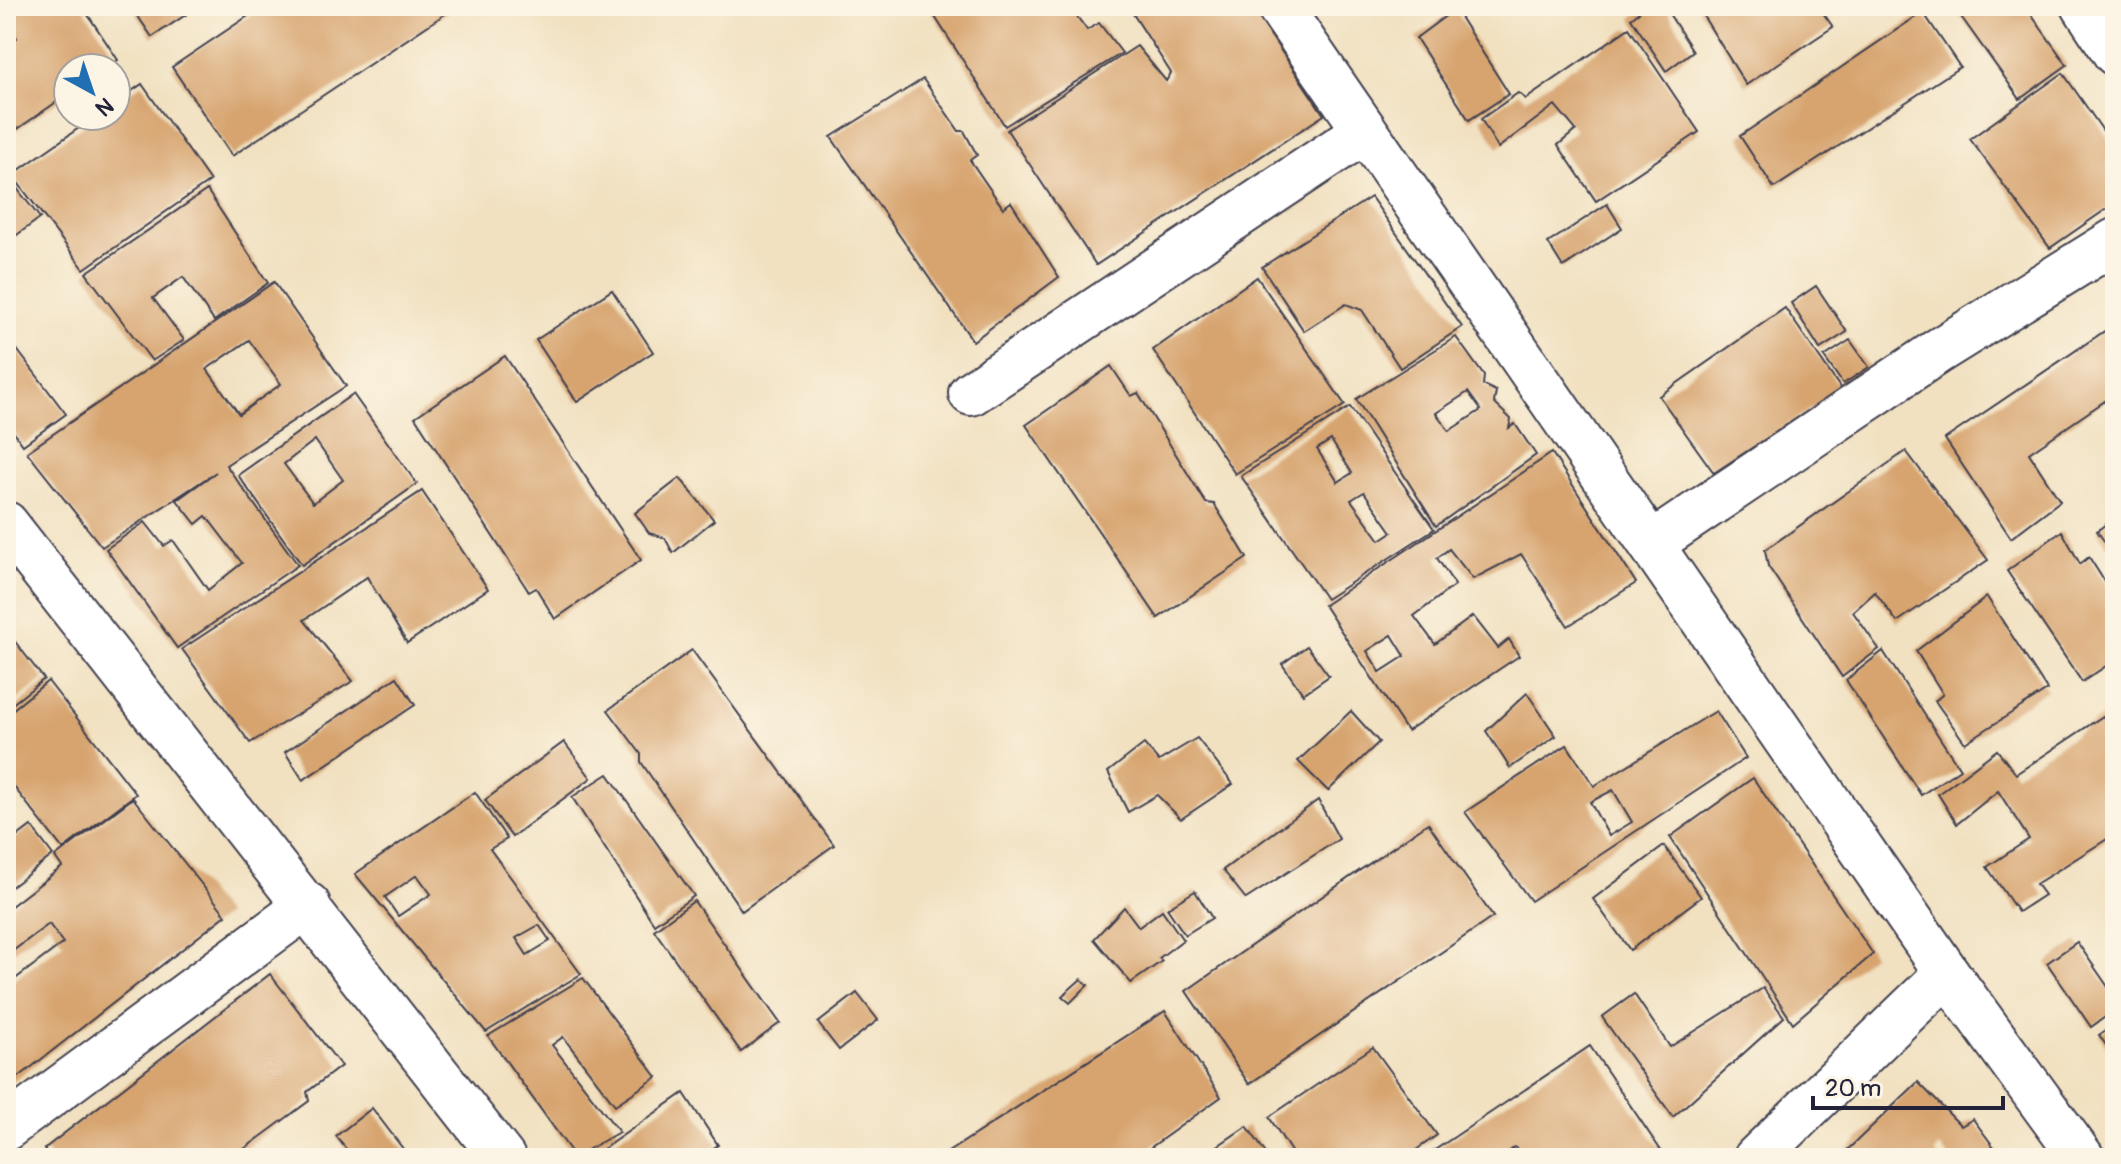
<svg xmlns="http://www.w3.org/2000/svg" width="2121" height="1164" font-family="Pangolin,sans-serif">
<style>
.building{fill:#d7a46f;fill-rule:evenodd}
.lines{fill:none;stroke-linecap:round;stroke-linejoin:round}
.minor-casing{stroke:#413f4f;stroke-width:48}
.minor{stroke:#fff;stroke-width:44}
</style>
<rect width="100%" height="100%" fill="#fcf5e5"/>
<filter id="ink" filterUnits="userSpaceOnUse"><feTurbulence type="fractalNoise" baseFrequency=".0125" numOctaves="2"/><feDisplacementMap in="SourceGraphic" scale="16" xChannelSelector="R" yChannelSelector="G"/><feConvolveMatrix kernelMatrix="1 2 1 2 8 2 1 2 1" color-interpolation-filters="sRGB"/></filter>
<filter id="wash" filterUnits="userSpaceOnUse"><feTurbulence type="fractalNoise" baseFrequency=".006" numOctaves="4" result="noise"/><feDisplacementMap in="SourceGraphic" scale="32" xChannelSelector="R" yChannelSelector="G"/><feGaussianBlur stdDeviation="1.8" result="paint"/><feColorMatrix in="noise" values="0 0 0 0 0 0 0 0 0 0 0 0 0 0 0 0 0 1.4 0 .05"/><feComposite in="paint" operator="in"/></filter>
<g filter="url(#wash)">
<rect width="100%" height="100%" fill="#f1e1c1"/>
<g id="blocks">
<!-- building -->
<g class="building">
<path d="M6,6H82L118,60L107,68H68V94L6,137V45L17,38L6,20Z"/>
<path d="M131,6H199L152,37Z"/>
<path d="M263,6H457L232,156L172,67Z"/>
<path d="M928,6H1069L1087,30L1099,23L1122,53L1005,126Z"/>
<path d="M1128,6H1251L1324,115L1096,265L1007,130L1137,46L1166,81L1171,73Z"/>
<path d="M1647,6H1664L1693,51L1666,71L1631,18Z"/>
<path d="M1697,6H1818L1833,27L1746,85Z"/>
<path d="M1960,6H2025L2067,65L2020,99L1957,11Z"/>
<path d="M1455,9L1509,94L1469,120L1416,38Z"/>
<path d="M1923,12L1960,67L1774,188L1740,136Z"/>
<path d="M1629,28L1699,132L1596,201L1558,145L1576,130L1555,105L1498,148L1481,119L1518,93L1526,99Z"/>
<path d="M2063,73L2115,148V203L2050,248L1970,139Z"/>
<path d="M923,79L959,131H964L977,155L970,160L1003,208L1011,202L1059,277L973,341L831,137Z"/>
<path d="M142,84L210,181L84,269L12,175L96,116H116V102Z"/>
<path d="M12,182L40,218L10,240L6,235V187Z"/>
<path d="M207,190L268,283L214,321L183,277L153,298L184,340L152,361L86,273Z"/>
<path d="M1371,197L1462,327L1400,368L1362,310L1346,304L1304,331L1262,267Z"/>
<path d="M1607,204L1622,228L1563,267L1548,243Z"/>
<path d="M1257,277L1345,405L1235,474L1153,350Z"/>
<path d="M274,282L346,386L226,465L298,565L177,648L106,549L145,522L164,546L173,540L208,590L242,563L206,516L196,524L177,500L216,472L102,547L27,452ZM249,340L281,384L239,414L207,369Z"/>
<path d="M1816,286L1847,332L1820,349L1791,303Z"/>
<path d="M612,290L653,352L577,402L536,340Z"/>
<path d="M1785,308L1841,389L1714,473L1659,396Z"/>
<path d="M2115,324V394L2029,453L2060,501L2011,538L1945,439Z"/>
<path d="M6,335L66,414L23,445L6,422Z"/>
<path d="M1456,337L1484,376L1483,385L1496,391L1494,403L1511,419L1509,428L1515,424L1536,455L1436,526L1356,399ZM1468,392L1481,410L1449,431L1436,413Z"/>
<path d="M1850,340L1869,367L1843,384L1824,357Z"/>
<path d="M505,356L641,560L555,619L536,588L529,592L415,417Z"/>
<path d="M1111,366L1131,396L1138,393L1206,503L1214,504L1247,558L1158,618L1026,425Z"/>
<path d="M353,394L417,484L302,565L238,475ZM315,440L343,480L313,503L284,464Z"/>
<path d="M1350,407L1434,529L1326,599L1241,476ZM1331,440L1352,473L1338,482L1317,449ZM1364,492L1392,532L1380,540L1351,500Z"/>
<path d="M1906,451L1988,560L1897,622L1875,592L1853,612L1879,649L1842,677L1768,566L1765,550Z"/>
<path d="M1552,453L1636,583L1568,626L1521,554L1473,579L1449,549L1437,558L1455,585L1414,616L1435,644L1473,616L1498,648L1509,639L1519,656L1407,731L1324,605ZM1392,635L1405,656L1380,672L1367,651Z"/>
<path d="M680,478L714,520L673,553L665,538L649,533L635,513Z"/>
<path d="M422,491L488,589L407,643L367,577L304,620L353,681L250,743L182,649Z"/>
<path d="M2115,517V556L2097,531Z"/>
<path d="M2062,531L2080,564L2089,557L2115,598V660L2082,682L2007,571Z"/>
<path d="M1987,597L2047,690L1965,743L1935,701L1943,694L1916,651Z"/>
<path d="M6,630L44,679L6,709Z"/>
<path d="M1307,646L1329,676L1303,694L1282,664Z"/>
<path d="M692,650L834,845L742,911L641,762V754L608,710Z"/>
<path d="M1883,651L1960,769L1921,795L1846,680Z"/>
<path d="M397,677L415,705L303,780L285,752Z"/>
<path d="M48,681L136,794L63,849L6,777V715Z"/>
<path d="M1527,693L1556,736L1510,768L1486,731Z"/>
<path d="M1351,711L1379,742L1328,791L1298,761Z"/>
<path d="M1716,711L1746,758L1531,901L1465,812L1567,745L1594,786ZM1613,790L1632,822L1609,836L1590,802Z"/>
<path d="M2103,716L2115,734V834L2036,884L2044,895L2018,912L1987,867L2029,839L1998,791L1957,824L1938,794L1997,750L2016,774Z"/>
<path d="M1197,738L1233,784L1181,819L1157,795L1128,812L1108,772L1144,744L1159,761Z"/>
<path d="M564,742L591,778L512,837L485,800Z"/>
<path d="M608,774L694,896L654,924L572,797Z"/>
<path d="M1753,778L1873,954L1793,1023L1670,837Z"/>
<path d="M475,792L507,839L490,849L581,974L486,1032L355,874ZM417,875L431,894L398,916L385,897ZM539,925L550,941L527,955L516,938Z"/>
<path d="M133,798L226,915L6,1087V986L63,943L49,924L6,956V910L62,867L55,857Z"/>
<path d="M1318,800L1339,839L1246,899L1223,870Z"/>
<path d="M1428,823L1493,917L1249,1084L1186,991Z"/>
<path d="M31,826L53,855L6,891V845Z"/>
<path d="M1664,846L1701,897L1630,950L1593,899Z"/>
<path d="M1195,891L1212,918L1185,935L1167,908Z"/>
<path d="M694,901L780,1023L741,1052L654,930Z"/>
<path d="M1124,907L1139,927L1162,910L1183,940L1159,958L1162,961L1131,983L1094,939Z"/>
<path d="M2077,942L2115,997V1010L2091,1027L2047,963Z"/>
<path d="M270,974L341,1066L307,1092L309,1101L232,1158H51L44,1149Z"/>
<path d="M583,978L657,1077L615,1105L563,1037L552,1045L619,1132L575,1157L488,1036Z"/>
<path d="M1081,979L1088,985L1070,1003L1062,996Z"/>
<path d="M1763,988L1784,1017L1673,1117L1602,1017L1634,994L1670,1047Z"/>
<path d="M857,993L878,1020L839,1050L818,1023Z"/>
<path d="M1165,1011L1221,1097L1136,1158H939Z"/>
<path d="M2115,1024V1058L2099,1035Z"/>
<path d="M1590,1046L1666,1158H1524L1515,1147L1500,1158H1423Z"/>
<path d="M1373,1047L1437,1135L1405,1158H1286L1292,1153L1269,1117Z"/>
<path d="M1918,1082L1961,1126L1973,1119L2002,1158H1950L1940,1147L1934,1153L1939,1158H1839Z"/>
<path d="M684,1093L718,1145L699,1158H590Z"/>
<path d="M372,1108L410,1158H353L336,1136Z"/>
<path d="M1247,1126L1269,1158H1200Z"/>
</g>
</g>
</g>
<g filter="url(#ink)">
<use href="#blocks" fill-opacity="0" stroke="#413f4f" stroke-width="2"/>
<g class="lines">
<!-- minor casing -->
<g class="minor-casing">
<g id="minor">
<path d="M1279,6L1947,973L2082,1158"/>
<path d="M2084,6L2115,53"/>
<path d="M971,393L1365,131"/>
<path d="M6,524L503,1158"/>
<path d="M1651,544L1938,351L2115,241"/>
<path d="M6,1128L308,905"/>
<path d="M1756,1158L1947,973"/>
</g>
</g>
<!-- minor -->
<use href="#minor" class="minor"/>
</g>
</g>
<!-- margin -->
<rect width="2121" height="1164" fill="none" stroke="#fcf5e5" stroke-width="32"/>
<!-- north arrow -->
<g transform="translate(92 92) rotate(140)"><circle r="38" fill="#fcf5e5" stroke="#a5a1a1" stroke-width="2"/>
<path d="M0-6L14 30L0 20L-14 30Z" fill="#1f6fb2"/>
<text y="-12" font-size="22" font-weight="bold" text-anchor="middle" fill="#22223b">N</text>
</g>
<!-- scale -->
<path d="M1813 1096v12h190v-12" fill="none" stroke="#22223b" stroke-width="4"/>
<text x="1825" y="1096" font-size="24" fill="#22223b" stroke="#fcf5e5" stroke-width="6" paint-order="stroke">20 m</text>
</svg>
